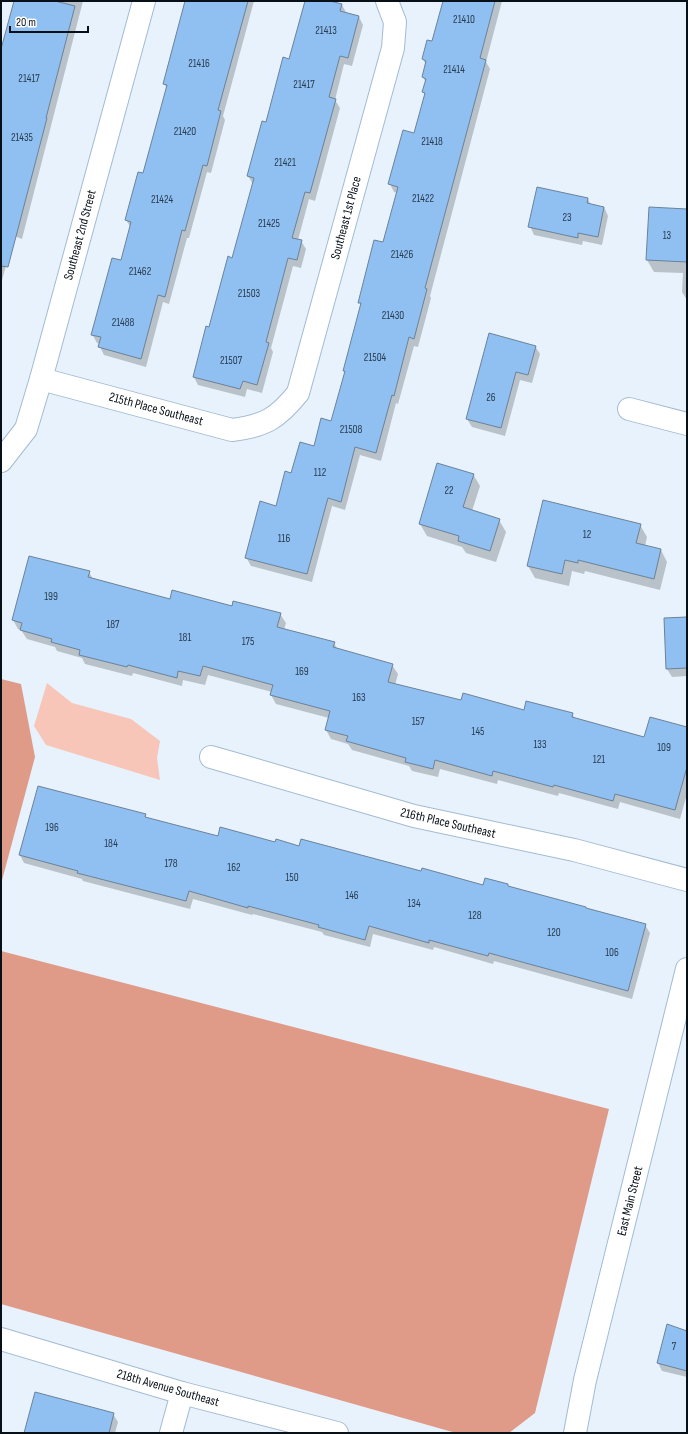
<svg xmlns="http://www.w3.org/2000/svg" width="688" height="1434" font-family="'Sofia Sans Condensed',sans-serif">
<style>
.green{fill:#f7c6b9}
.forest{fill:#df9a88}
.shadow{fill:#0003}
.building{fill:#8fc0f1;stroke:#6b8299}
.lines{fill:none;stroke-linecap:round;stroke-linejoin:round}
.street-casing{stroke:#a3bbd3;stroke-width:24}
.street{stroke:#fff;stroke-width:22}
.labels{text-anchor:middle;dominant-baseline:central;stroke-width:4;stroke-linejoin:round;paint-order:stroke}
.number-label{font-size:11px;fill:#293b4e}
.street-label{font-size:13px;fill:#070f17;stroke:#fff}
</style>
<rect width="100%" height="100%" fill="#e8f2fc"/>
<!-- green -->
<path class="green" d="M47,683L72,703L131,719L160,741L157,758L160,780L46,745L34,726Z"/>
<!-- forest -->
<g class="forest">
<path d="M1,679L21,684L35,757L1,884Z"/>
<path d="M1,951L609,1109L535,1413L509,1433H456L1,1304Z"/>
</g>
<!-- shadow -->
<g class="shadow">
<path d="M15,1H83L22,239L14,236L1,284V45L3,46Z"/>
<path d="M186,1H254L223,116L225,120L211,173L207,172L189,238H187L169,304L163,302L146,367L104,355L100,347L101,344L97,343L92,334L122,261L131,228L126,220L144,175L167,88L164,84Z"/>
<path d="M306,1H326L342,5L347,14L359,17L363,25L352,66L344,64L335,100L340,108L315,201L309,199L298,240L301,241L306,249L301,268L293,266L271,348L273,352L262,393L247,389L245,397L198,385L194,377L233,259L253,184L248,176L290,60Z"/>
<path d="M444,1H502L486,62L490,69L430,296L431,298L418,347L414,346L398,404L396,403L381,461L360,455L345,510L332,506L312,582L251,566L246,557L277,507L292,474L315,447L332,422L345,373L344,370L361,305L360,302L384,243L397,193L394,192L390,184L415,134L425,95L424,92L426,83L423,77L426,65L423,59L433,42Z"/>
<path d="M588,199L591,205L604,207L608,216L602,245L583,241L582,245L534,235L530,226Z"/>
<path d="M687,210V300L682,292L683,273L654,272L647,260Z"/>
<path d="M535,346L540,354L532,383L520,380L505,436L472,427L467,419Z"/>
<path d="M473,474L480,486L472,511L499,520L506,532L496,562L466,553L462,547L427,536L420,524Z"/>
<path d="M640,525L647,537L645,546L661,550L667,562L660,590L585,571L584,574L572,571L569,586L535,578L528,566Z"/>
<path d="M89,572L93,579L171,600L280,614L286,623L284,630L334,643L338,650L392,665L398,674L395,685L462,702L525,711L572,714L575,719L645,738L687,728V794L680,819L620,802L618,809L559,793L558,796L498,780L497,784L440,769L438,777L412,771L409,766L352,750L348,744L331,739L326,730L329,718L276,704L271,695L272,692L208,675L205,685L183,680L182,686L133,673L132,676L85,664L82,658L57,651L55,647L27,639L21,630L18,629L13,620Z"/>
<path d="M687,618V676L672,677L667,669L665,619Z"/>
<path d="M145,815L147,818L218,837L300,847L484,886L508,887L645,925L650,933L632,999L494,961L493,964L434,947L433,950L373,934L370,947L324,935L322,932L253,914L252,915L193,899L190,909L83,881L82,879L24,863L20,855Z"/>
<path d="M687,1326V1377L662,1371L658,1363L685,1331Z"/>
<path d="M113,1414L118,1422L115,1433H25Z"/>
</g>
<!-- building -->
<g class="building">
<path d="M14,1H55L75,6L46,118H47L8,267L1,266V49Z"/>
<path d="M185,1H248L218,110L221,111L207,166L203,165L185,231L182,230L165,297L158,295L141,359L98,347L101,337L91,335L112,258L121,260L131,222L125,220L138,172L143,173L167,85L163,84Z"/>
<path d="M305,1H330L342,4L340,11L359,16L348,58L340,56L329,97L336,99L310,193L305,192L292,238L302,240L297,260L288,258L266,342L269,343L257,385L243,381L240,389L193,377L206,326L209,327L228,256L232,258L254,178L247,176L262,121L266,122L283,57L289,59Z"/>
<path d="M443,1H495L480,58L486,60L425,288L427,289L414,339L409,337L394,396L392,395L376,453L355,447L341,502L328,498L307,574L245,558L260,501L276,506L285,471L291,473L300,442L314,446L321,418L331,421L345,371H343L361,303H358L374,240L383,242L398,187L388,184L403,130L414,133L425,93L422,92L426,79L422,77L426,61L422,59L427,40L432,41Z"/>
<path d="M537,187L588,198L587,203L604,207L598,237L578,233V238L528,227Z"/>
<path d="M649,207L687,209V262L646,260Z"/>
<path d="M489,333L536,346L528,375L516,372L501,428L466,419Z"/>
<path d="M437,463L474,474L463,507L500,519L490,551L458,541L459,536L419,524Z"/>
<path d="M543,500L641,524L636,543L661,549L654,579L578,560V563L565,560L562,574L527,566Z"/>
<path d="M29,556L90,571L88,577L170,599L172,590L232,606L233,601L281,613L277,627L335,642L333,647L393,664L388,682L461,700L463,693L524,710L526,701L573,713L572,717L644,737L650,717L687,727V767L675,810L615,794L613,801L554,785L553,787L493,771L492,776L435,760L433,769L405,762L406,758L346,741L348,736L325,730L330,711L270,695L273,685L203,666L200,676L178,671L177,678L128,665L127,667L79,655L80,650L51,642L52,639L20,630L22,623L12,620Z"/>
<path d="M687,617V668L666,669L664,618Z"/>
<path d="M38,786L146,814L145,817L218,836L220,827L275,842L276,839L299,846L301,839L421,871L422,868L483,885L485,878L508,884V886L586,907V908L646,924L628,991L489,953L488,956L429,940V943L369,926L365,940L318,927L319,925L248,906V908L189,891L186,901L77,873L78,871L19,855Z"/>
<path d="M667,1324L687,1331V1371L657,1363Z"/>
<path d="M35,1392L114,1413L109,1433H24Z"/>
</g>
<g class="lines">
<!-- street casing -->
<g class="street-casing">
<g id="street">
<path d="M41,379L232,430C265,426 278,418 298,393L393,48L395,22L387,1"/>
<path d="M629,409L687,424"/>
<path d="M1,461L26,429L41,379L144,1"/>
<path d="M211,757L414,816L574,850L687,880"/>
<path d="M1,1339L182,1393L337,1433"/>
<path d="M171,1433L182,1393"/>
<path d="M575,1433L585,1380L687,969"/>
</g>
</g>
<!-- street -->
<use href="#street" class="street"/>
</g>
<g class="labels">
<!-- number labels -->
<g class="number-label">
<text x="464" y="19">21410</text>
<text x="326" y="30">21413</text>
<text x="199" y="63">21416</text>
<text x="454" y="69">21414</text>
<text x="29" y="78">21417</text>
<text x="304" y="84">21417</text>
<text x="185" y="131">21420</text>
<text x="22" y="137">21435</text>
<text x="432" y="141">21418</text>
<text x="285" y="162">21421</text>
<text x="423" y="198">21422</text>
<text x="162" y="199">21424</text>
<text x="567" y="217">23</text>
<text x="269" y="223">21425</text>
<text x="667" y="235">13</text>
<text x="402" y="254">21426</text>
<text x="140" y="271">21462</text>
<text x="249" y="293">21503</text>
<text x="393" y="315">21430</text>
<text x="123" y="322">21488</text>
<text x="375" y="357">21504</text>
<text x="231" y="360">21507</text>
<text x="491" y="397">26</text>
<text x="351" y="429">21508</text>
<text x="320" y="472">112</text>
<text x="449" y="490">22</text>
<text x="587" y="534">12</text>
<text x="284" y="538">116</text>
<text x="51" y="596">199</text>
<text x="113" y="624">187</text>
<text x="185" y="637">181</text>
<text x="248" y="641">175</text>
<text x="302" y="671">169</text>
<text x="359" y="697">163</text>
<text x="418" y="721">157</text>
<text x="478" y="731">145</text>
<text x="540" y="744">133</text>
<text x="664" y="747">109</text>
<text x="599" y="759">121</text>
<text x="52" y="827">196</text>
<text x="111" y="843">184</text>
<text x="171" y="863">178</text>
<text x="234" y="867">162</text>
<text x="292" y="877">150</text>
<text x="352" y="895">146</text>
<text x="414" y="903">134</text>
<text x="475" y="915">128</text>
<text x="554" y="932">120</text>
<text x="612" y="952">106</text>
<text x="674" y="1346">7</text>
</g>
<!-- street labels -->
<g class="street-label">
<text transform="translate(346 218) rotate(-75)">Southeast 1st Place</text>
<text transform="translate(80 235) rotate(-75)">Southeast 2nd Street</text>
<text transform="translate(156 409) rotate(15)">215th Place Southeast</text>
<text transform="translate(448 823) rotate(13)">216th Place Southeast</text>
<text transform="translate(630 1201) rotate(-76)">East Main Street</text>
<text transform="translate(168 1388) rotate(16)">218th Avenue Southeast</text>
</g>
</g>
<!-- border -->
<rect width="688" height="1434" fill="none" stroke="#070f17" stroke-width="4"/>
<!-- scale -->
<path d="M10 26v6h78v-6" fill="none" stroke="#070f17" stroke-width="2"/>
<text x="16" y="26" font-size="12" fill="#070f17" stroke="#ffffff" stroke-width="3" paint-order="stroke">20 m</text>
</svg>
